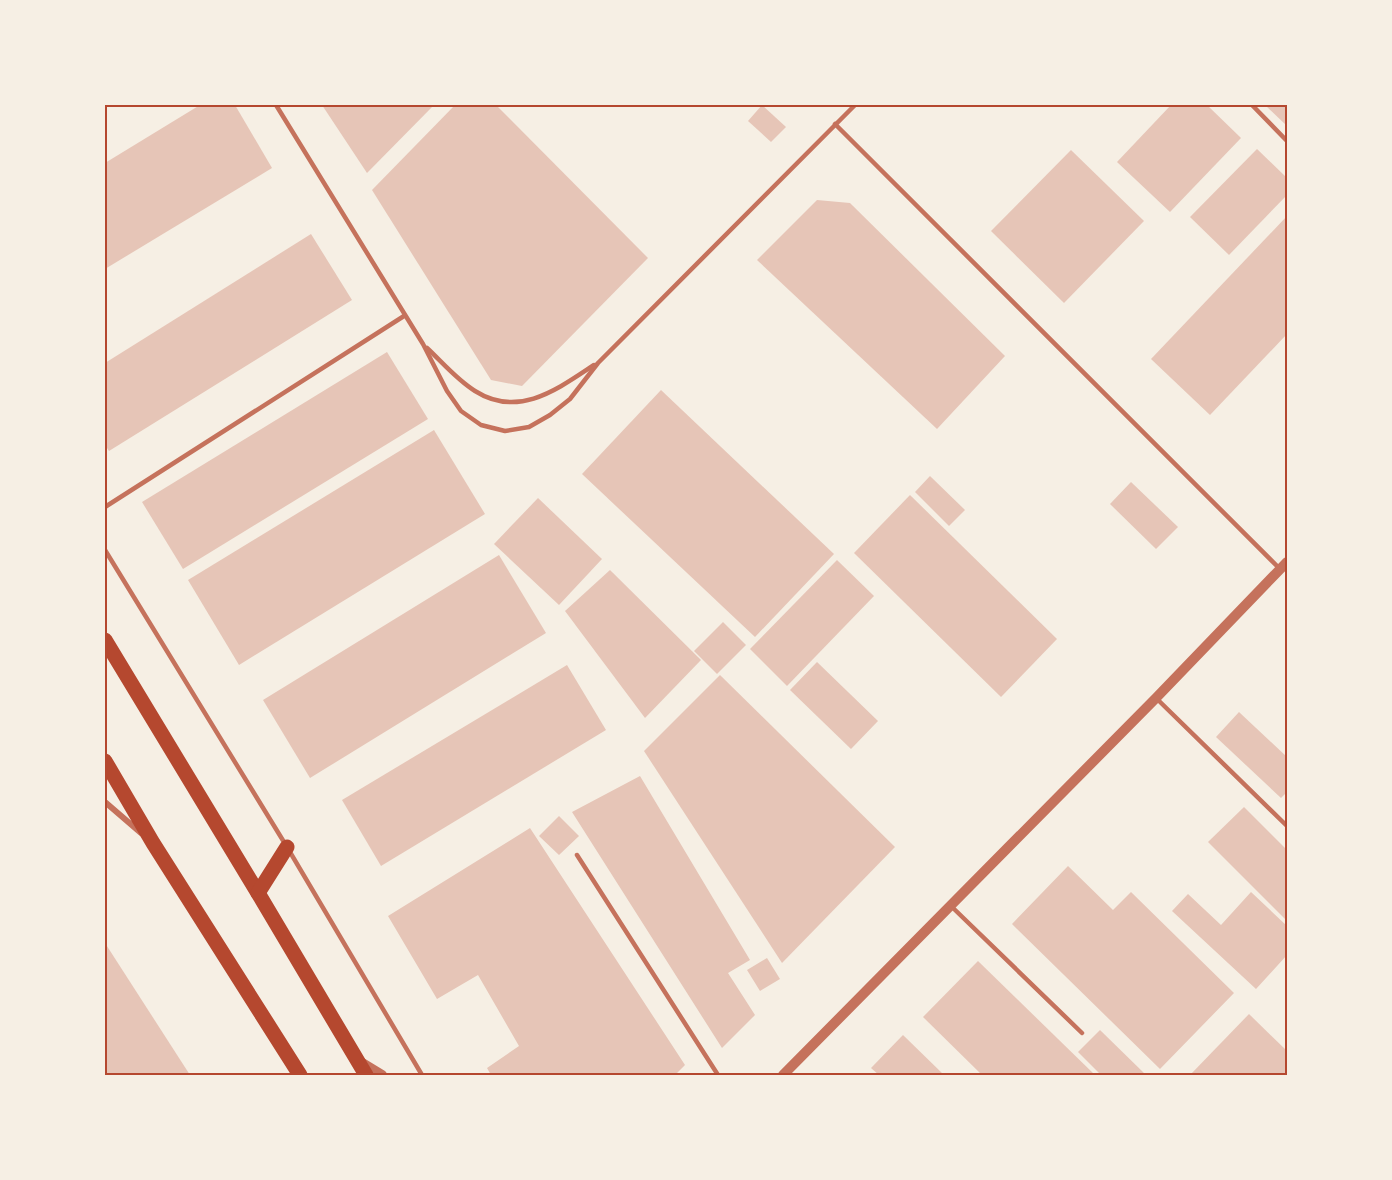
<svg xmlns="http://www.w3.org/2000/svg" width="1392" height="1180" font-family="Roboto,sans-serif">
<style>
.building{fill:#e6c5b7}
.lines{fill:none;stroke-linecap:round;stroke-linejoin:round}
.service{stroke:#c5725c;stroke-width:4.5}
.minor{stroke:#c5725c;stroke-width:6}
.tertiary{stroke:#c5725c;stroke-width:10}
.primary{stroke:#b5482f;stroke-width:15}
.neatline{fill:none;stroke:#b5482f;stroke-width:2}
</style>
<rect width="100%" height="100%" fill="#f6efe4"/>
<!-- building -->
<g class="building">
<path d="M200,105H235L272,168L105,269V163Z"/>
<path d="M322,105H434L367,173Z"/>
<path d="M455,105H496L648,258L522,386L491,380L372,190Z"/>
<path d="M762,105L786,127L771,142L748,121Z"/>
<path d="M1171,105H1207L1241,138L1170,212L1117,162Z"/>
<path d="M1265,105H1287V126Z"/>
<path d="M1257,149L1287,178V195L1229,255L1190,217Z"/>
<path d="M1071,150L1144,221L1064,303L991,231Z"/>
<path d="M817,200L850,203L1005,356L937,429L757,260Z"/>
<path d="M1287,216V334L1210,415L1151,359Z"/>
<path d="M311,234L352,300L109,451L105,445V363Z"/>
<path d="M387,352L428,419L183,569L142,502Z"/>
<path d="M661,390L834,554L755,637L582,474Z"/>
<path d="M434,430L485,514L239,665L188,580Z"/>
<path d="M930,476L965,510L949,526L915,492Z"/>
<path d="M1131,482L1178,527L1156,549L1110,504Z"/>
<path d="M910,495L1057,639L1001,697L854,553Z"/>
<path d="M538,498L602,559L559,605L494,544Z"/>
<path d="M499,555L546,633L310,778L263,700Z"/>
<path d="M837,560L874,596L787,686L750,649Z"/>
<path d="M610,570L701,660L645,718L565,611Z"/>
<path d="M723,622L746,645L717,674L694,651Z"/>
<path d="M817,662L878,721L851,749L790,690Z"/>
<path d="M567,665L606,730L381,866L342,800Z"/>
<path d="M720,675L895,847L782,963L644,751Z"/>
<path d="M1239,712L1287,757V792L1281,798L1216,737Z"/>
<path d="M640,776L750,960L728,973L755,1015L722,1048L572,812Z"/>
<path d="M1244,807L1287,850V921L1208,842Z"/>
<path d="M559,816L579,836L559,855L539,836Z"/>
<path d="M530,828L685,1065L675,1075H491L487,1068L519,1046L478,975L437,999L388,916Z"/>
<path d="M1068,866L1113,910L1131,892L1234,993L1160,1069L1012,924Z"/>
<path d="M1251,892L1287,926V955L1256,989L1172,911L1188,894L1221,925Z"/>
<path d="M105,943L190,1075H105Z"/>
<path d="M767,958L780,979L760,991L747,970Z"/>
<path d="M978,961L1095,1075H982L923,1017Z"/>
<path d="M1249,1014L1287,1051V1075H1190Z"/>
<path d="M1100,1030L1146,1075H1101L1078,1052Z"/>
<path d="M903,1035L944,1075H879L871,1068Z"/>
</g>
<g class="lines">
<!-- service -->
<g class="service">
<path d="M276,105L423,344L447,391L461,411L481,425L505,431L529,427L550,415L570,399L598,363L855,105"/>
<path d="M1252,105L1287,141"/>
<path d="M835,124L1280,569"/>
<path d="M427,348C442,362 457,380 475,391C519,419 559,388 594,365"/>
<path d="M105,507L404,316"/>
<path d="M105,550L287,847L422,1075"/>
<path d="M1156,698L1287,826"/>
<path d="M577,855L718,1075"/>
<path d="M952,907L1082,1033"/>
</g>
<!-- minor -->
<path class="minor" d="M105,802L141,833"/>
<!-- tertiary -->
<g class="tertiary">
<path d="M359,1061L382,1075"/>
<path d="M783,1075L1156,698L1287,562"/>
</g>
<!-- primary -->
<g class="primary">
<path d="M105,640L258,893L366,1075"/>
<path d="M105,761L153,843L300,1075"/>
<path d="M258,893L287,847"/>
</g>
</g>
<!-- border -->
<rect width="1392" height="1180" fill="none" stroke="#f6efe4" stroke-width="213"/>
<rect x="106" y="106" width="1180" height="968" class="neatline"/>
</svg>
